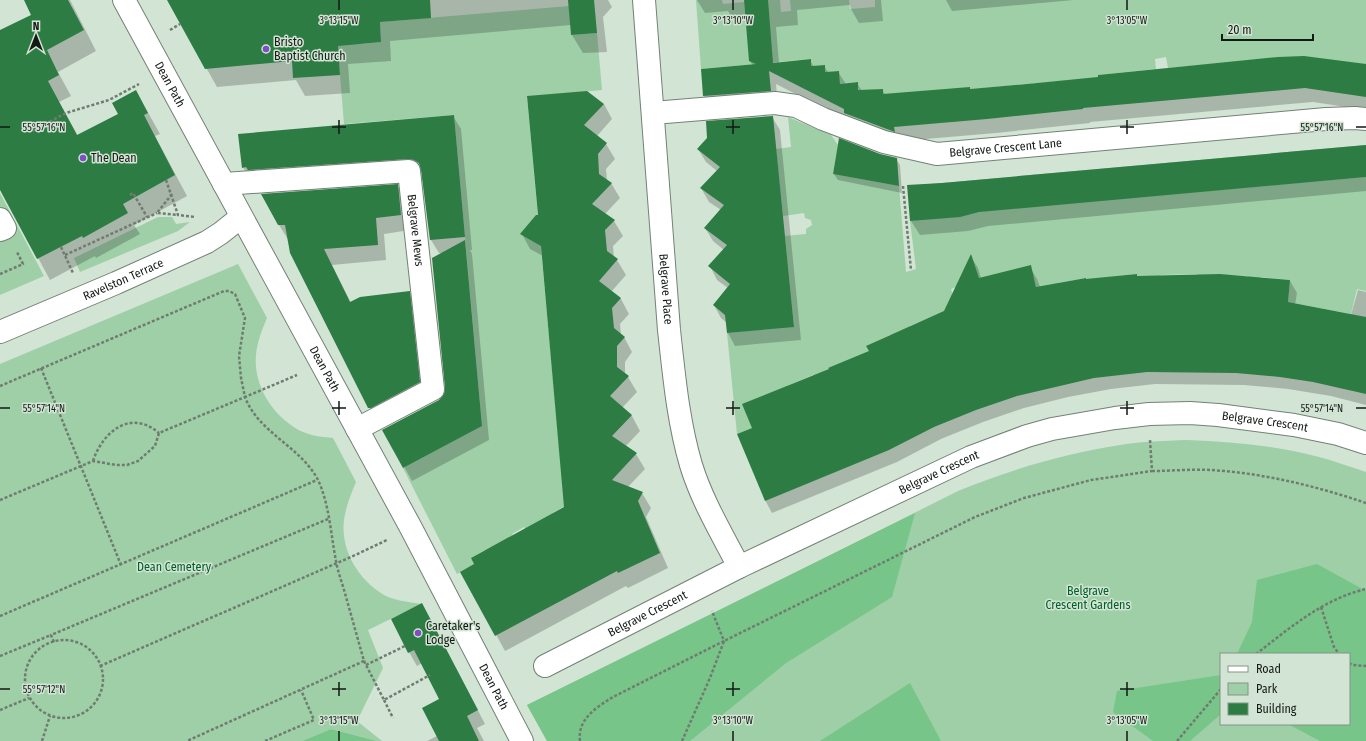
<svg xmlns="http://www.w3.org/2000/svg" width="1366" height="741" font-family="'Fira Sans Condensed',sans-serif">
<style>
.green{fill:#9ecfa7;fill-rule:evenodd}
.forest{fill:#77c588}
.shadow{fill:#0003}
.building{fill:#2c7c43}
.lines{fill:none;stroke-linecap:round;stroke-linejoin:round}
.minor-casing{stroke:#728275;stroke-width:24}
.path{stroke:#707c71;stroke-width:2.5;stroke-dasharray:3 2;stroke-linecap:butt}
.minor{stroke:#fff;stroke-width:22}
.ticks{fill:none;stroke:#131914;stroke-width:1.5}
.poi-dot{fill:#804dc5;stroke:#d2e4d4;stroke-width:1.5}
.labels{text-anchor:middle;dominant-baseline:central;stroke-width:3;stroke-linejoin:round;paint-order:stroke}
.poi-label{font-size:12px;fill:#131914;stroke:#d2e4d4;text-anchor:start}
.street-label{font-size:12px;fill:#131914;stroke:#d2e4d4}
.park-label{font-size:12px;fill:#006028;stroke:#d2e4d4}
.ticks-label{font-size:10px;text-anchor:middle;fill:#131914;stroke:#d2e4d4;stroke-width:3;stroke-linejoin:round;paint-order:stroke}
</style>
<rect width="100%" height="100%" fill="#d2e4d4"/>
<!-- green -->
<g class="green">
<path d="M696,0H722L723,4L744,2L746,24L768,0H780L781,12L791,11L790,0H849L850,9L875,7V0H1366V65L1213,64L1168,68L1166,57L1155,59L1156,69L1098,75V78L970,89L883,95V89L859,91L857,82L840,84L839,71L825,72V65L811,66V59L701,69Z"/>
<path d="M569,6L571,35L597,33L602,90L527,97L563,488L567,505L554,512L528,535L524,527L512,534L516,541L483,551L471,558L474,564L457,574L403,468L482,426L454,115L344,124L336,26L362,44L381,42L380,22Z"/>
<path d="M788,117L831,135L838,145L833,174L899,186L906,272L916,269L910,221L961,213L1366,177V291L1357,289L1351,314L1288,302L1290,280L1261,277L1259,300L1248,299V276L1211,275L1197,297V274L1160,275L1161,298H1139L1136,274L1111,277L1091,303L1086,278L1058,283L1063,308L1043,312L1031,266L994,325L974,264L956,287L951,289L966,334L936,315L910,326L922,352L890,335L867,346L878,372L828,368L838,393L823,399L813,375L789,385L799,409L737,434L727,333L794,326L785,236L806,234V229L812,225L811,220L805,218L804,213L783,216L776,149L791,147Z"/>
<path d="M0,193L44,276L0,295Z"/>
<path d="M158,217H172L176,224L190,222L178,231L80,272L74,258Z"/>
<path d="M238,264L267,318C262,330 257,342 256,355C253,387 275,419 303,432C312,436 323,437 333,438L356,482C351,494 346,506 344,520C340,551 360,583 388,597C398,601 410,602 421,604L368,630L383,668L357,721L382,741H377L331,729L302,741H0V364Z"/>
<path d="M1187,440C1231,442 1276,445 1319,457C1335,461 1350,467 1366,472V741H547L527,705L713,614L958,491C1012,469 1063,454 1120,445C1142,441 1165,441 1187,440ZM1221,654H1349V724H1221Z"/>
</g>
<!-- forest -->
<g class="forest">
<path d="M915,513L892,597L786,663L690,741H547L527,705Z"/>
<path d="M1317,564L1366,591V741H1320L1288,724H1349V654H1237L1252,622L1257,580Z"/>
<path d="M1221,675V714L1190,741H1153L1113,712L1117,691Z"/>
<path d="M910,683L941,741H820Z"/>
<path d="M331,729L377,741H302Z"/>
</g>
<!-- shadow -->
<g class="shadow">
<path d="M25,0H70L96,51L58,72L71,96L59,102L78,136L119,114L136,91L160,134L155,136L187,196L134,225L140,234L96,258L95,256L50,280L0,187V31L33,16Z"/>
<path d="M168,0H608L612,7L603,17L607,52L583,53L572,35L571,25L390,41L391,61L348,64L350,93L305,96L296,80L217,87Z"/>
<path d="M697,0H881L883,21L859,23L851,9L850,5L797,10L798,25L776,27L779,63L810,60L814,67L824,66L828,72H838L846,84L857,83L862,91L882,90L886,95L1366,66V110L1313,102L1090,122V123L996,133L902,141L849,121L776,84L778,105L712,110L704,96L702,70L753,66L750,61L746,16L732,17L728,11L705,13Z"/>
<path d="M946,0H1074L952,11Z"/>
<path d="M528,97L604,104L612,119L597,136L606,144L615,159L606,169L607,180L611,183L620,198L605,214L614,221L623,236L613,246L614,258L617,260L626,275L611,292L621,299L629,314L620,324L621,335L624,337L632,352L625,362V374L628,377L637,392L622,408L632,416L640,431L625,447L636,454L645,469L628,487L642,493L651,508L646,517L668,568L628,588L626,586L505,651L462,572L565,507L543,256L530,249L522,234L539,216Z"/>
<path d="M453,116L461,129L472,250H470L472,254L489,440L412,481L384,430L439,401L445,396L446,388L443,253H439L431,240L423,172L416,171L250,180L243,167Z"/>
<path d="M772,117L780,130L801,340L735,346L728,333L727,323L721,318L714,305L728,288L717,280L710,266L724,250L713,241L705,228L721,210L709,202L701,188L717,171L706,162L698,149Z"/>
<path d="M1366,145V191L988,226L968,231L920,235L911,221L908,186Z"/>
<path d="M879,155L896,159L900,165L902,193L838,180L834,174Z"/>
<path d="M397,185L406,201L410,230L384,234L386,260L332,265L351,303L409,292L418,307L428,398L378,423L369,407L289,241L279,225Z"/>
<path d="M971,257L978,268L981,278L1030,267L1037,279L1040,287L1086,280L1137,277L1290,281L1297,293L1295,305L1351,315L1358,290L1366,292V405L1331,396L1288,389L1244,385L1155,384L1111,389L1068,397L1024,408L983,422L941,439L897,462L772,513L765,500L753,428L830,370L870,352L945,312Z"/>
<path d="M430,618L485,724L477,728L484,741H427L437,736L440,699L422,663L417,666L409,652Z"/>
</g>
<!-- building -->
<g class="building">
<path d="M24,0H68L84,30L47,50L59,75L48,81L77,135L118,114L112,103L136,90L148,113L144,115L175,175L123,204L128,213L83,238L82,236L37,259L0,190V30L31,15Z"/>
<path d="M167,0H430L431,18L380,22L381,42L338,46L340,75L293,78L292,61L205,69Z"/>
<path d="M568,0H594L597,33L571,35Z"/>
<path d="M744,0H768L773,63L811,59V66L825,65V72L839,71L840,84L858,82V90L883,89V94L970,87V89L1027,84L1098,77V75L1278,57L1304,56L1366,64V97L1305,88L1083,108V109L987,119L894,127L895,132L844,113V109L769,71L771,91L703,96L701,69L756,64L749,61Z"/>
<path d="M587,91L604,104L584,125L607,143L598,154L599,174L612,183L592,204L615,220L605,230L607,251L618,259L599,281L621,298L612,308L614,328L625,337L617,346V367L629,376L610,396L632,415L612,436L637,453L612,480L643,492L638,501L660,553L618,573L617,571L495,636L460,572L474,564L471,558L564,507L541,246L520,234L536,215H538L527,96Z"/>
<path d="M454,115L465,237L430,240L421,170L419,163L414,160L408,159L248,170L246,167L242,168L238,134Z"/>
<path d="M773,116L794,327L727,333L725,315L713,305L730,284L708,266L727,245L704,228L724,205L700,188L720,167L697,149L707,138L706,121Z"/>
<path d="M839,138L880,154L897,158L899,186L833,174Z"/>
<path d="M1366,145V177L979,212L960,217L910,221L907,185L942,183Z"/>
<path d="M398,184L401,215L376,218L378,245L324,249L350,302L360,297L410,291L420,382L371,408H368L290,253L285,225H278L261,194Z"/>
<path d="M465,240L482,426L403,468L382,430L439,400L444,394L445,388L432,258Z"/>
<path d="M971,254L979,278L1031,265L1036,287L1086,278V279L1137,274V276L1220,274L1290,280L1288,302L1366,317V394L1313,382L1280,377L1236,373L1147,372L1094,378L1017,396L976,410L934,427L889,450L765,501L737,434L752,428L742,404L829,369L828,368L869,351L866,346L944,311Z"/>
<path d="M422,603L478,710L467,716L479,741H439L422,708L439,699L414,650L408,653L391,619Z"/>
</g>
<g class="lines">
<!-- minor casing -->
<g class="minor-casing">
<g id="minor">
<path id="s1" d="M124,0L411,528L522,741"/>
<path id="s2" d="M644,0L669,330C674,375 678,421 691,465C702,501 722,534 739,567"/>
<path id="s3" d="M653,113L775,103L796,106L823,119L884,142L937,154L1326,119L1355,118L1366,119"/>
<path id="s4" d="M224,184L409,171L433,389L357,429"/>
<path d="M0,219L5,228L0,230"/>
<path id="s5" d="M0,332L116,283L207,242L221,233L241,217"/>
<path id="s6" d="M545,666L739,567L971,457L1027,436L1052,429L1115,418L1149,414L1190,413L1218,415L1294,425L1338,434L1366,443"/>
</g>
</g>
<!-- path -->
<g class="path">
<path d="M170,30L180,24"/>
<path d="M32,131L66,113L109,100L139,84"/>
<path d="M166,180L178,215L195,217"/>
<path d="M903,186L911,270"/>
<path d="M172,194L157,213L178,215"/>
<path d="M130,195L133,193L147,217"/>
<path d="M61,247L73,273"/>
<path d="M65,255L157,213"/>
<path d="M0,274L23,264L17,252"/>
<path d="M41,368L121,565"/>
<path d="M0,386L224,291H229L235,294L245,318L239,356L241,378L245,397L297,375"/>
<path d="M93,461C103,431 131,409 159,433"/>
<path d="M1152,471C1171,471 1191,469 1210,470C1263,473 1316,486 1366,503"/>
<path d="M0,500L93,461L116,465H127L138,461L155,446L159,433L245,397C258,432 299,446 317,478C329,501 331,536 336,561C338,573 343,585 346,597C352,618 358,640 364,661L187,741"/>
<path d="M1321,607L1334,647L1339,654"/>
<path d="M0,616L317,480"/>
<circle cx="64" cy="679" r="39"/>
<path d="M54,642L51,635L328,519"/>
<path d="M1256,654C1290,628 1323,599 1366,589"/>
<path d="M0,656L51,635"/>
<path d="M364,661L384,700L430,675"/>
<path d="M1349,663L1352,665L1366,666"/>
<path d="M366,665L405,646"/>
<path d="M100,666L351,557L387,540"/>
<path d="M384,700L393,718"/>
<path d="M0,710L29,698"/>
<path d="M42,741L50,716"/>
<path d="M265,741L314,720L301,690"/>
<path d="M580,741C577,719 597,707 613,697L724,641L712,611"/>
<path d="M682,741L710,678L724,641L975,517L1024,498L1091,480L1152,471L1150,440"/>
<path d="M1177,741L1221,689"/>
</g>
<!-- minor -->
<use href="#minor" class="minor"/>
</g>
<!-- ticks -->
<path class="ticks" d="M339,0V10M733,0V10M1127,0V10M339,120V134M733,120V134M1127,120V134M0,127H10M332,127H346M726,127H740M1120,127H1134M1356,127H1366M339,401V415M733,401V415M1127,401V415M0,408H10M332,408H346M726,408H740M1120,408H1134M1356,408H1366M339,682V696M733,682V696M1127,682V696M0,689H10M332,689H346M726,689H740M1120,689H1134M339,731V741M733,731V741M1127,731V741"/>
<!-- markers -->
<g class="poi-dot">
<circle cx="266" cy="49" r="4"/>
<circle cx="83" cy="158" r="4"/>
<circle cx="418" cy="633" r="4"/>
</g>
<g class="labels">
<!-- poi labels -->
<g class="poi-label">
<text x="274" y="42">Bristo<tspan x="274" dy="14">Baptist Church</tspan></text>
<text x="91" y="158">The Dean</text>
<text x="426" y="626">Caretaker's<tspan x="426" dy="14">Lodge</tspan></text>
</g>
<!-- street labels -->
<g class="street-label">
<text stroke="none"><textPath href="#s1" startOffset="96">Dean Path</textPath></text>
<text stroke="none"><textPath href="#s3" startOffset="362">Belgrave Crescent Lane</textPath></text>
<text stroke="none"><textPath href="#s4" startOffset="245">Belgrave Mews</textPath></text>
<text stroke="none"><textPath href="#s5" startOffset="134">Ravelston Terrace</textPath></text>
<text stroke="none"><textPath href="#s2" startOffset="290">Belgrave Place</textPath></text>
<text stroke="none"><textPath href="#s1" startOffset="420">Dean Path</textPath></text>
<text stroke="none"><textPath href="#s6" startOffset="775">Belgrave Crescent</textPath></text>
<text stroke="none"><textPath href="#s6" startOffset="439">Belgrave Crescent</textPath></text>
<text stroke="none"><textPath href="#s6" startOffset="115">Belgrave Crescent</textPath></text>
<text stroke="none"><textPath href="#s1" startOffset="780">Dean Path</textPath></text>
</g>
<!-- park labels -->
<g class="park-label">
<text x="174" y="567">Dean Cemetery</text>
<text x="1088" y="591">Belgrave<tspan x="1088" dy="14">Crescent Gardens</tspan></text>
</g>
</g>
<g class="ticks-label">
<text x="339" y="24">3°13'15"W</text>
<text x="733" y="24">3°13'10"W</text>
<text x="1127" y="24">3°13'05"W</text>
<text x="44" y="131">55°57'16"N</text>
<text x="1322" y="131">55°57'16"N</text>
<text x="44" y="412">55°57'14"N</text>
<text x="1322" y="412">55°57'14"N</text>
<text x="44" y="693">55°57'12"N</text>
<text x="339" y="724">3°13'15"W</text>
<text x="733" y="724">3°13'10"W</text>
<text x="1127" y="724">3°13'05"W</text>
</g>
<!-- legend -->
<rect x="1220" y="653" width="130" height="72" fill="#d2e4d4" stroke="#869387"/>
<rect x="1228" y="666" width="20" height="6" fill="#ffffff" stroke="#869387"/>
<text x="1256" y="673" font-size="12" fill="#131914">Road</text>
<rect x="1228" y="683" width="20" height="12" fill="#9ecfa7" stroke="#869387"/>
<text x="1256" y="693" font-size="12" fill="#131914">Park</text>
<rect x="1228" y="703" width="20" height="12" fill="#2c7c43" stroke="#869387"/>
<text x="1256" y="713" font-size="12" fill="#131914">Building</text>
<!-- north arrow -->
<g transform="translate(36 36)" stroke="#d2e4d4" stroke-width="3" paint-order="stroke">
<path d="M0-3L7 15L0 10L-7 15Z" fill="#131914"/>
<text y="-6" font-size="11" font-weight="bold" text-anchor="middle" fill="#131914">N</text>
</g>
<!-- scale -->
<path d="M1222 34v6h91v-6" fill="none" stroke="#131914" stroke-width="2"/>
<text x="1228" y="34" font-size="12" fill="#131914" stroke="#d2e4d4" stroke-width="3" paint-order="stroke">20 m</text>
</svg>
